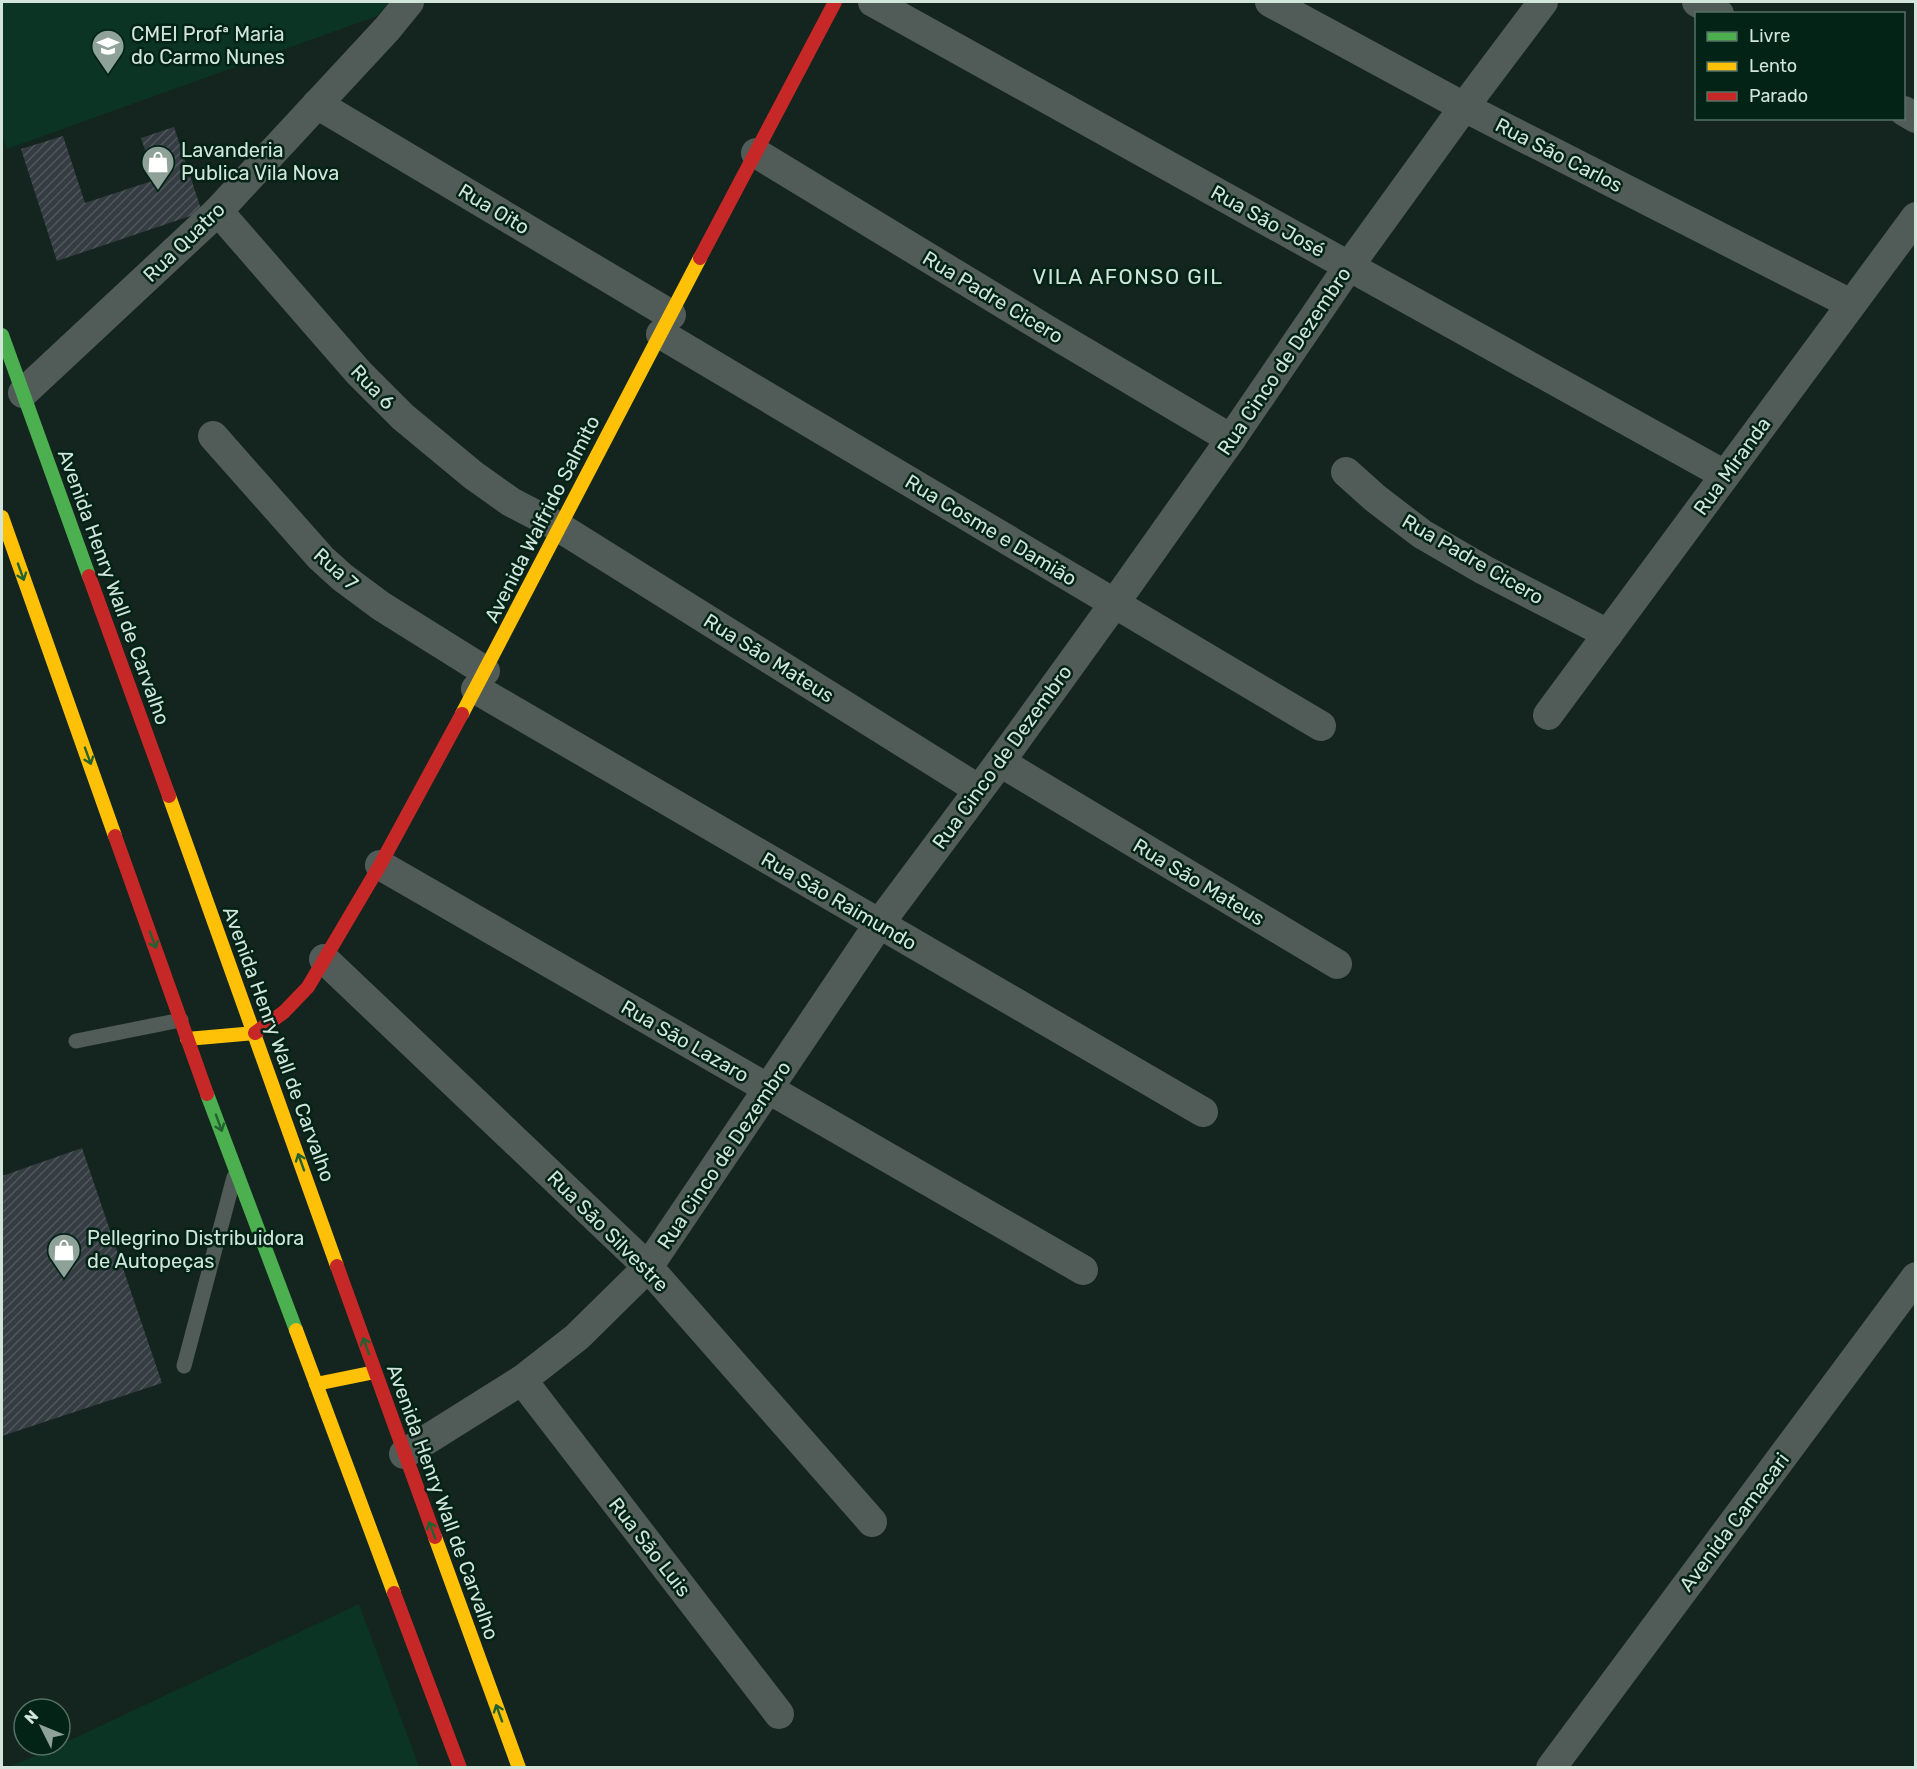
<svg xmlns="http://www.w3.org/2000/svg" width="1917" height="1769" font-family="Rubik,sans-serif">
<style>
.built{fill:#0b3425}
.building{fill:url(#building-hatch)}
.lines{fill:none;stroke-linecap:round;stroke-linejoin:round}
.lane{stroke:#515b57;stroke-width:15}
.street{stroke:#515b57;stroke-width:30}
.fast{stroke:#4caf50;stroke-width:14}
.slow{stroke:#ffc107;stroke-width:14}
.jam{stroke:#c62828;stroke-width:14}
.oneway{stroke:#236230}
.labels{text-anchor:middle;dominant-baseline:central;stroke-width:5;stroke-linejoin:round;paint-order:stroke}
.poi-label{font-size:20px;fill:#d2e5db;stroke:#022316;text-anchor:start}
.street-label{font-size:20px;fill:#d2e5db;stroke:#022316}
.neighbourhood-label{font-size:21px;letter-spacing:1.5px;fill:#d2e5db;stroke:#022316}
</style>
<defs>
<pattern id="building-hatch" width="6" height="6" patternUnits="userSpaceOnUse" patternTransform="scale(1.5)"><rect width="6" height="6" fill="#353c42"/><path d="M-1 1l2-2M0 6l6-6M5 7l2-2" fill="none" stroke="#51585d"/></pattern>
</defs>
<rect width="100%" height="100%" fill="#13251e"/>
<!-- built -->
<g class="built">
<path d="M2,2H389L377,16L7,149L2,134Z"/>
<path d="M359,1604L419,1767H9L60,1745Z"/>
</g>
<!-- building -->
<g class="building">
<path d="M174,127L202,212L57,261L21,149L63,136L85,203L155,180L141,138Z"/>
<path d="M82,1148L162,1383L2,1436V1176Z"/>
</g>
<g class="lines">
<!-- lane -->
<g class="lane">
<path d="M76,1041L181,1020"/>
<path d="M184,1366L234,1177"/>
</g>
<!-- street -->
<g class="street">
<path d="M873,2L1725,475"/>
<path d="M1270,2L1464,107L1851,304"/>
<path d="M1697,2L1719,14"/>
<path d="M317,104L671,315"/>
<path d="M1904,111L1916,118"/>
<path d="M756,153L1047,330L1231,439"/>
<path d="M218,211L359,373L403,417L473,475L511,502L559,527L978,789"/>
<path d="M661,334L1321,726"/>
<path d="M23,393L218,211L387,29L409,2"/>
<path d="M213,436L321,558L342,577L381,606L485,671"/>
<path d="M1346,472L1375,498L1422,534L1484,570L1608,634"/>
<path d="M476,689L1203,1112"/>
<path d="M1548,715L1916,217"/>
<path d="M1000,762L1337,964"/>
<path d="M380,865L1083,1270"/>
<path d="M324,959L648,1267L872,1522"/>
<path d="M522,1380L779,1714"/>
<path d="M404,1454L522,1380L577,1337L648,1267L879,924L1000,762L1114,604L1231,439L1349,266L1464,107L1543,2"/>
<path d="M1551,1768L1916,1277"/>
</g>
<!-- fast -->
<g class="fast">
<path d="M2,335L89,576"/>
<path d="M207,1094L296,1330"/>
</g>
<!-- slow -->
<g class="slow">
<path d="M2,517L115,836"/>
<path d="M462,714L700,258"/>
<path d="M169,796L337,1266"/>
<path d="M187,1039L255,1033"/>
<path d="M296,1330L394,1593"/>
<path d="M316,1384L375,1372"/>
<path d="M435,1537L519,1768"/>
</g>
<!-- jam -->
<g class="jam">
<path d="M700,258L835,2"/>
<path d="M89,576L169,796"/>
<path d="M115,836L207,1094"/>
<path d="M255,1033L284,1012L308,987L380,865L462,714"/>
<path d="M337,1266L435,1537"/>
<path d="M394,1593L460,1768"/>
</g>
</g>
<!-- one-way arrows -->
<defs><path id="oneway-shaft" d="M-6 0H5M1.5-3L5.5 0L1.5 3" fill="none" stroke-width="1.6" stroke-linecap="round" stroke-linejoin="round" transform="scale(1.5)"/></defs>
<g class="oneway">
<use href="#oneway-shaft" transform="translate(21 572) rotate(70)"/>
<use href="#oneway-shaft" transform="translate(88 756) rotate(70)"/>
<use href="#oneway-shaft" transform="translate(153 940) rotate(70)"/>
<use href="#oneway-shaft" transform="translate(219 1123) rotate(70)"/>
<use href="#oneway-shaft" transform="translate(301 1162) rotate(-110)"/>
<use href="#oneway-shaft" transform="translate(366 1346) rotate(-110)"/>
<use href="#oneway-shaft" transform="translate(432 1530) rotate(-110)"/>
<use href="#oneway-shaft" transform="translate(499 1713) rotate(-110)"/>
</g>
<!-- icons -->
<defs>
<g id="school-pin" transform="scale(1.725)"><path d="M0 17L-7.5 6A9.5 9.5 0 1 1 7.5 6Z" fill="#8fa299" stroke="#022316"/><path d="M0-5L7-2L0 1L-7-2ZM-4 1L0 2.5L4 1V4Q0 6-4 4Z" fill="#fff"/></g>
<g id="shop-pin" transform="scale(1.725)"><path d="M0 17L-7.5 6A9.5 9.5 0 1 1 7.5 6Z" fill="#8fa299" stroke="#022316"/><path d="M-5-2.5h2.3a2.7 3.5 0 0 1 5.4 0H5L5.5 6h-11ZM-1.5-2.5h3a1.5 2.3 0 0 0-3 0Z" fill="#fff"/></g>
</defs>
<g fill-rule="evenodd">
<use href="#school-pin" x="108" y="46"/>
<use href="#shop-pin" x="158" y="162"/>
<use href="#shop-pin" x="64" y="1250"/>
</g>
<g class="labels">
<!-- poi labels -->
<g class="poi-label">
<text x="131" y="34">CMEI Profª Maria<tspan x="131" dy="23">do Carmo Nunes</tspan></text>
<text x="181" y="150">Lavanderia<tspan x="181" dy="23">Publica Vila Nova</tspan></text>
<text x="87" y="1238">Pellegrino Distribuidora<tspan x="87" dy="23">de Autopeças</tspan></text>
</g>
<!-- street labels -->
<g class="street-label">
<text transform="translate(1559 155) rotate(27)">Rua São Carlos</text>
<text transform="translate(494 209) rotate(31)">Rua Oito</text>
<text transform="translate(1268 221) rotate(29)">Rua São José</text>
<text transform="translate(184 242) rotate(-44)">Rua Quatro</text>
<text transform="translate(993 297) rotate(31)">Rua Padre Cicero</text>
<text transform="translate(1284 361) rotate(-56)">Rua Cinco de Dezembro</text>
<text transform="translate(373 387) rotate(46)">Rua 6</text>
<text transform="translate(1732 466) rotate(-54)">Rua Miranda</text>
<text transform="translate(542 519) rotate(-63)">Avenida Walfrido Salmito</text>
<text transform="translate(991 530) rotate(31)">Rua Cosme e Damião</text>
<text transform="translate(1473 559) rotate(30)">Rua Padre Cicero</text>
<text transform="translate(336 569) rotate(42)">Rua 7</text>
<text transform="translate(114 587) rotate(70)">Avenida Henry Wall de Carvalho</text>
<text transform="translate(769 658) rotate(32)">Rua São Mateus</text>
<text transform="translate(1002 757) rotate(-54)">Rua Cinco de Dezembro</text>
<text transform="translate(1199 882) rotate(31)">Rua São Mateus</text>
<text transform="translate(839 901) rotate(30)">Rua São Raimundo</text>
<text transform="translate(685 1041) rotate(30)">Rua São Lazaro</text>
<text transform="translate(279 1044) rotate(70)">Avenida Henry Wall de Carvalho</text>
<text transform="translate(724 1155) rotate(-56)">Rua Cinco de Dezembro</text>
<text transform="translate(608 1231) rotate(45)">Rua São Silvestre</text>
<text transform="translate(443 1502) rotate(70)">Avenida Henry Wall de Carvalho</text>
<text transform="translate(1734 1522) rotate(-53)">Avenida Camacari</text>
<text transform="translate(650 1547) rotate(52)">Rua São Luis</text>
</g>
<!-- neighbourhood labels -->
<g class="neighbourhood-label">
<text x="1128" y="276">VILA AFONSO GIL</text>
</g>
</g>
<!-- border -->
<rect width="1917" height="1769" fill="none" stroke="#d2e5db" stroke-width="6"/>
<!-- legend -->
<rect x="1695" y="12" width="210" height="108" fill="#022316" stroke="#557165" stroke-width="1.5"/>
<rect x="1707" y="32" width="30" height="9" fill="#4caf50" stroke="#557165" stroke-width="1.5"/>
<text x="1749" y="42" font-size="18" fill="#d2e5db">Livre</text>
<rect x="1707" y="62" width="30" height="9" fill="#ffc107" stroke="#557165" stroke-width="1.5"/>
<text x="1749" y="72" font-size="18" fill="#d2e5db">Lento</text>
<rect x="1707" y="92" width="30" height="9" fill="#c62828" stroke="#557165" stroke-width="1.5"/>
<text x="1749" y="102" font-size="18" fill="#d2e5db">Parado</text>
<!-- north arrow -->
<g transform="translate(42 1727) rotate(313)"><circle r="28" fill="#022316" stroke="#557165" stroke-width="1.5"/>
<path d="M0-4.5L10 22L0 15L-10 22Z" fill="#8fa299"/>
<text y="-9" font-size="16" font-weight="bold" text-anchor="middle" fill="#d2e5db">N</text>
</g>
</svg>
